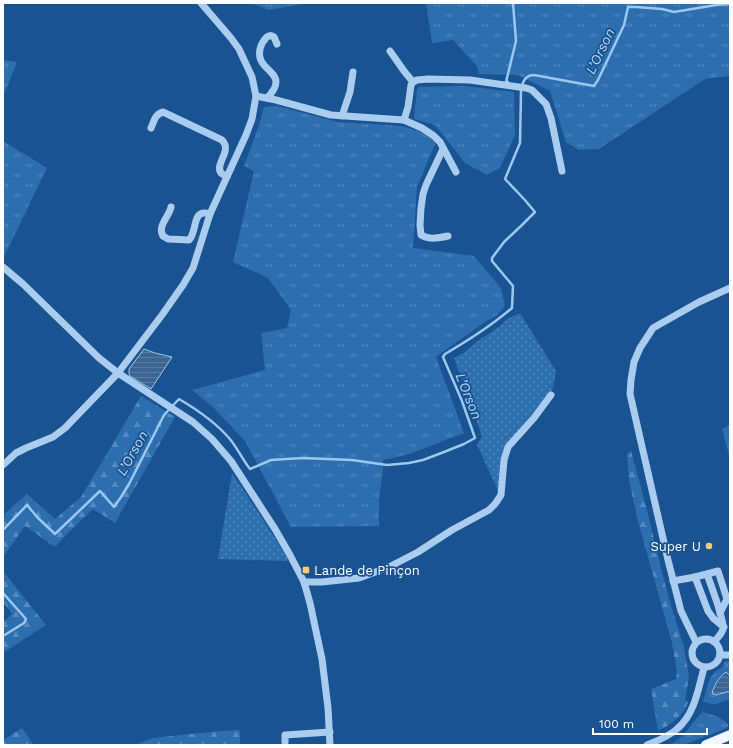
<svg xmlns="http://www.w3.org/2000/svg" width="733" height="748" font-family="'Work Sans',sans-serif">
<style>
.grass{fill:url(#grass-tufts)}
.forest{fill:url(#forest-firs)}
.park{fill:url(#park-dots)}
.water{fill:url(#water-rules);stroke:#9cc7f1}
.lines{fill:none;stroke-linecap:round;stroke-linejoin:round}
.stream{stroke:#9cc7f1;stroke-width:2.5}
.minor{stroke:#a9ccef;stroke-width:7}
.major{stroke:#f1f7ff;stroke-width:10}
.poi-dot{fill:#ffcc67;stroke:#1a5391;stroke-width:1.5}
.labels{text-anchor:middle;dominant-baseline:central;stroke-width:3.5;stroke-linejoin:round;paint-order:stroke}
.poi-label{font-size:13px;fill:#fff;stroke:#1a5391;text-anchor:end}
.water-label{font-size:14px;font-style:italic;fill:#b5d6f6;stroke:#1a5391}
</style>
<defs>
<pattern id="grass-tufts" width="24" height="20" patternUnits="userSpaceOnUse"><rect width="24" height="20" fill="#2d6eaf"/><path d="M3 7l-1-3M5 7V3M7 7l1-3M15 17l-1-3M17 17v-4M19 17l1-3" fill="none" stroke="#578bbf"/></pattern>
<pattern id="forest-firs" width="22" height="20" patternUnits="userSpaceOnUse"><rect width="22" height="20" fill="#2d6eaf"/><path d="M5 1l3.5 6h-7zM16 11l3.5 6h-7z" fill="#578bbf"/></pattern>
<pattern id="park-dots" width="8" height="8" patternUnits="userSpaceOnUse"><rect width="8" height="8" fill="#2d6eaf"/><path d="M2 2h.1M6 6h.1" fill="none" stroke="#578bbf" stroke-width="1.8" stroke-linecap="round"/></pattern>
<pattern id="water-rules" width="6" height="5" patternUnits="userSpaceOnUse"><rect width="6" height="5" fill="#3c6691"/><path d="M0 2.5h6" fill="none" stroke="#597da2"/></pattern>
</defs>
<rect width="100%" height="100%" fill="#1a5391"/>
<!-- grass -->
<g class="grass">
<path d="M251,3H307L269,10Z"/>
<path d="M426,3H730V76L705,79L599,149L579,150L566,142L550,91L518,75L479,74L477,66L453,40L432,43Z"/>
<path d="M3,60L17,62L3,97Z"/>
<path d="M465,86L514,92L515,135L500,168L487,175L465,163L435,125L414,119L417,90L419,87Z"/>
<path d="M277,106L338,122L401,126L419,131L436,142L417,187L413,248L474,256L501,288L505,306L497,315L485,322L436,357L464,433L409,454L383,460V470L379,499V526L291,527L245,441L213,407L192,390L265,370L261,333L287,328L291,310L268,278L233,262L254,171L244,166L258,128L264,107Z"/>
<path d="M3,141L47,168L3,259Z"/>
<path d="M730,660V676L729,674L716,695L730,691V699C717,703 716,707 703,701L710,678L716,671L724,666V662Z"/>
<path d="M703,712C713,715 723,717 729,726L724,729L684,745H670C676,741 682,737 686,732C692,725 696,717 703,712Z"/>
</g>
<!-- forest -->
<g class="forest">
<path d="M141,396L175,417L115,523L93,509L65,536L55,547L25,526L3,557V515L27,494L55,519L81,497Z"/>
<path d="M730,425V459L722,429Z"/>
<path d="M631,451L647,510L664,580L672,609L684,647L689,677L685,700L688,702C684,716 670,725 658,731L651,689L676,679L677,672L672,643L638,521L629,481L627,454Z"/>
<path d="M3,571L46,625L3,653V622L12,614L3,602Z"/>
<path d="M22,728L34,745H3V740Z"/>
<path d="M240,730V745H135L152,738L220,731Z"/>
</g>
<!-- park -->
<g class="park">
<path d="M520,313L556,371L553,388L540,408L511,439L499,493L477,445L482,436L454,358L465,352L478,341L500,326L507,319Z"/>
<path d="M232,473L258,512L289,560L285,561L218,559Z"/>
</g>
<!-- water -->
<g class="water">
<path d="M144,349L155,353L172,357L151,389L130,376L129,374V369Z"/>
<path d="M726,672L730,676V691L716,695L712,693C715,684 718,678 726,672Z"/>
</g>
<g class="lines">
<!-- stream -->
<g class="stream">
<path d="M508,82H506L516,41L513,3"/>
<path d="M3,530L27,505L38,518L55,534L100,491L114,507L121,497L129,484L164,415L179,399C196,409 216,423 229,438C237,447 242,459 250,469L271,460L302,458L352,460L387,465L409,463L423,460L444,452L464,444L475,438L462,401L443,357L445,354C469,340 491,326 512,308L513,286L492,261V258L504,242L522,225L535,212L524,199L505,179L520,143L521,91C522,82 525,75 534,75L594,86L598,80L624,25L628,7H636L662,9L674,12L716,5L730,4"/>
<path d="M3,593L26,619L24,623L3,636"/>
</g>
<!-- minor -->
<g class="minor">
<path d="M390,51L404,71L413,82"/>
<path d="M256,96L276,100L331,115L404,120L408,107L411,85L413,82L417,80L428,79L470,80L526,88L532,90L546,104L551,118L562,171"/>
<path d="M267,98C271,94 276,88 276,82C276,70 256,67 260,49C261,45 263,41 266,38C268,35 271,35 274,37L277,44"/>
<path d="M342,116L350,92L353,72"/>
<path d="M404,120L422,128L434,136L440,142L456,172"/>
<path d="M151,128C154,121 155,114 163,112L222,140C233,151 214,164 221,173C222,174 226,176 227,176"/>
<path d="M443,149L426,185L423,194L421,208L420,225L421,235C429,240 439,238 448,236"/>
<path d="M171,207C169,217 157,226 163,236L168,239L189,240C198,231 191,208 210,214"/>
<path d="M3,267L23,284L99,358L118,373L193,422L212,439L231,461L275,529L290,555L304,582L310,603L322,659L328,708L330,745"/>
<path d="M3,465L16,453L26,448L53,437L65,428L118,373L162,315L183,285L193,268L210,214L246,135L252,119L256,96L252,77L239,49L231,38L201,3"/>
<path d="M707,574L718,571L727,599L720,613"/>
<path d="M695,577L707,574C710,583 725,621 723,629C722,634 717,638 714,642"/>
<path d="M673,581L695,577L708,611L713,618L724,627"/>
<path d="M304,582H322L359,578L389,567L418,552L452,530L489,510L495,504L501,495L504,460L508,447L534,418L551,395"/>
<circle cx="706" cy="653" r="14"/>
<path d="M696,642L681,611L668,560L630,394L631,380L634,362L640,348L653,328L699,302L730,288"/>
<path d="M720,654L724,655H730"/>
<path d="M285,742V735L330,732"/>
<path d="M647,745C657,741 668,737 677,729C695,714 698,689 704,668"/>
</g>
<!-- major -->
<path class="major" d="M706,745L730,735"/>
</g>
<!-- markers -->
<g class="poi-dot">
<circle cx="709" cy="546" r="4"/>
<rect x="302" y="566" width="8" height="8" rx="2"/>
</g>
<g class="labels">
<!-- poi labels -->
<g class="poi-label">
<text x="701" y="546">Super U</text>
<text x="314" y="570" text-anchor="start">Lande de Pinçon</text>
</g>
<!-- water labels -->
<g class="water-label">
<text transform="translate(600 51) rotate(-64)">L’Orson</text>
<text transform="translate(469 396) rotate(68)">L’Orson</text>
<text transform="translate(132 453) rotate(-61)">L’Orson</text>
</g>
</g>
<!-- border -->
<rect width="733" height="748" fill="none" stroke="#ffffff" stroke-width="8"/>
<!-- scale -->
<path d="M593 728v6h114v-6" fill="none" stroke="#ffffff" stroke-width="2"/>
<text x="599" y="728" font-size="12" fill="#ffffff" stroke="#1a5391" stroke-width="3" paint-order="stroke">100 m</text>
</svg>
